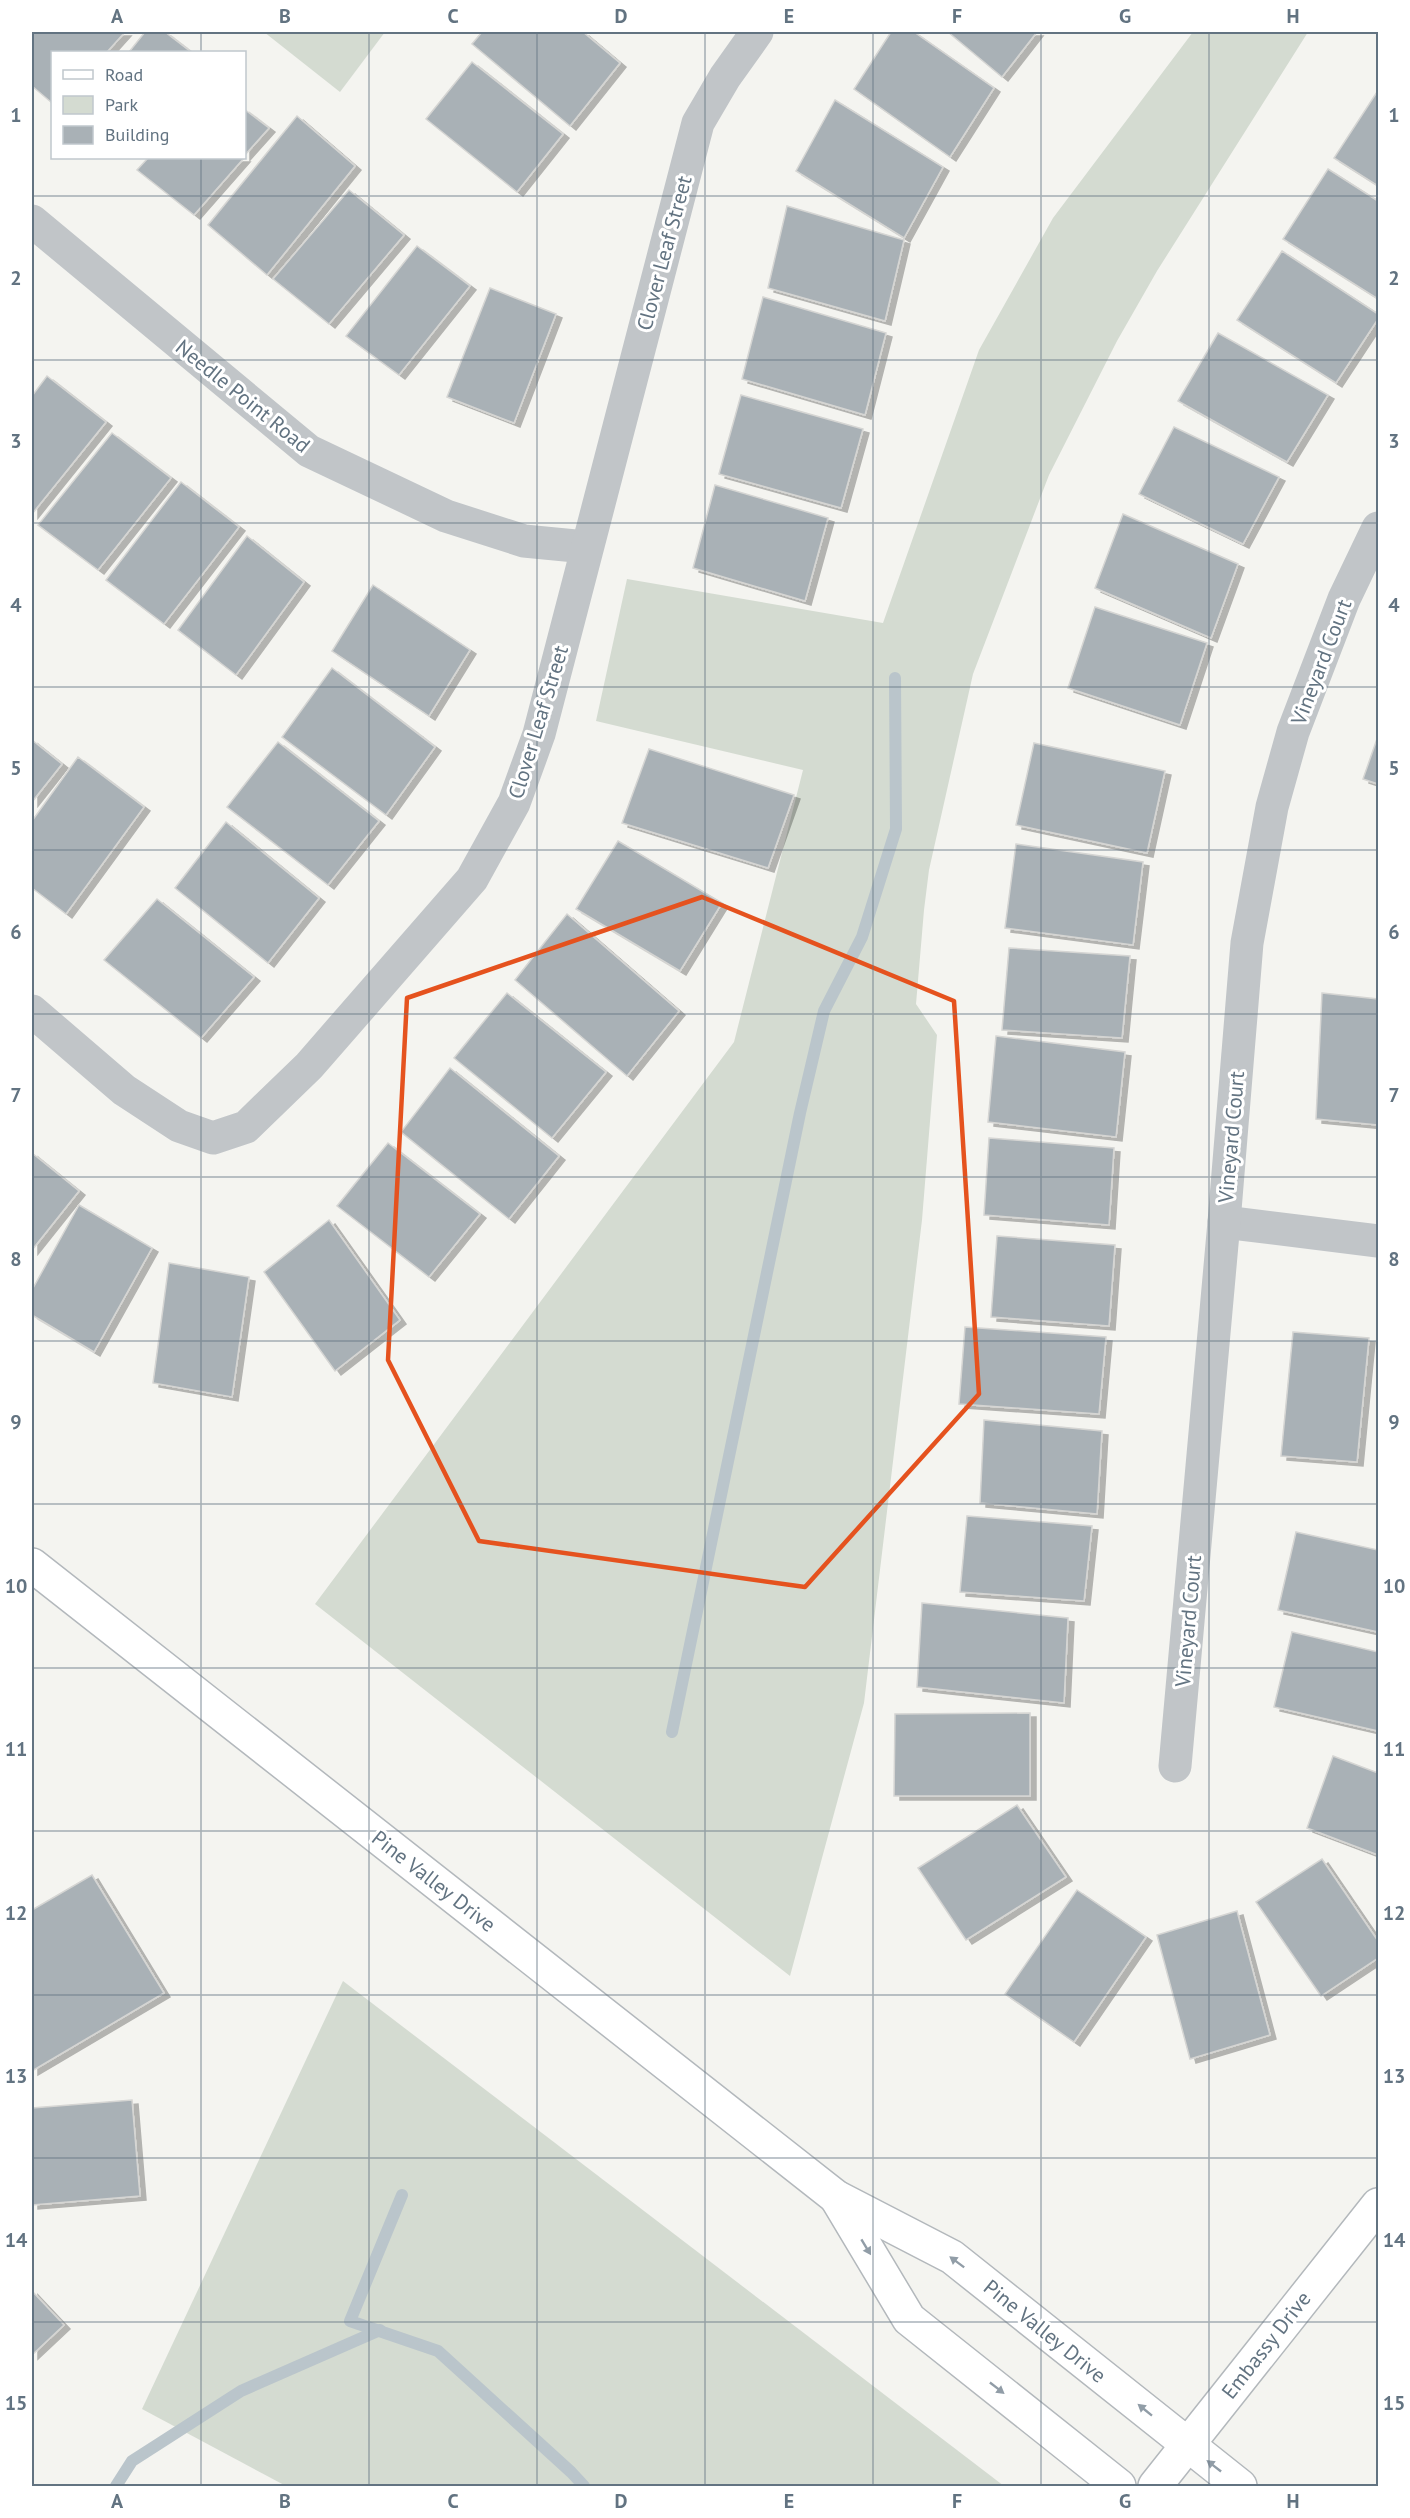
<svg xmlns="http://www.w3.org/2000/svg" width="1410" height="2518" font-family="'PT Sans',sans-serif">
<style>
.green{fill:#d4dbd1}
.lines{fill:none;stroke-linecap:round;stroke-linejoin:round}
.stream{stroke:#bac5cb;stroke-width:12}
.building{fill:#a9b1b6;stroke:#d5d5d3;stroke-width:1.5;filter:url(#shadow)}
.secondary-casing{stroke:#b3b8bc;stroke-width:36}
.street{stroke:#c1c5c8;stroke-width:33}
.secondary{stroke:#fff;stroke-width:33}
.oneway{fill:#919da7}
.marked{fill:none;stroke:#e5521e;stroke-width:4.5;stroke-linejoin:round}
.grid{fill:none;stroke:#627381;stroke-width:1.5;stroke-opacity:0.55}
.labels{text-anchor:middle;dominant-baseline:central;stroke-width:6;stroke-linejoin:round;paint-order:stroke}
.street-label{font-size:21px;fill:#627381;stroke:#fff}
.neatline{fill:none;stroke:#627381;stroke-width:2}
.grid-label{font-size:20px;text-anchor:middle;font-weight:bold;fill:#627381}
</style>
<defs>
<filter id="shadow"><feDropShadow dx="6" dy="4" stdDeviation="0" flood-color="#0004"/></filter>
</defs>
<rect width="100%" height="100%" fill="#f4f4f0"/>
<!-- green -->
<g class="green">
<path d="M264,32H385L340,92Z"/>
<path d="M1193,32H1308L1157,271L1117,341L1049,475L973,674L929,870L924,910L916,1004L937,1035L922,1220L864,1703L790,1976L315,1604L734,1042L803,770L596,721L627,579L883,623L979,350L1053,218Z"/>
<path d="M343,1981L1004,2486H286L142,2409Z"/>
</g>
<g class="lines">
<!-- stream -->
<g class="stream">
<path d="M672,1732L800,1113L824,1011L862,937L896,829L895,678"/>
<path d="M402,2195L350,2321L438,2351L571,2472L584,2486"/>
<path d="M116,2486L132,2461L241,2391L380,2330"/>
</g>
</g>
<!-- building -->
<g class="building">
<path d="M32,32H125L107,52H52V103L32,86Z"/>
<path d="M145,32H165L191,52H129Z"/>
<path d="M482,32H583L620,63L570,126L472,44Z"/>
<path d="M891,32H914L994,88L950,157L854,89Z"/>
<path d="M948,32H1037L1002,77Z"/>
<path d="M472,62L563,134L517,192L426,119Z"/>
<path d="M1377,92H1378V186L1334,158Z"/>
<path d="M835,100L943,167L904,238L796,171Z"/>
<path d="M244,109L269,128L244,156Z"/>
<path d="M297,116L355,166L267,275L208,225Z"/>
<path d="M148,158H244L194,215L137,170Z"/>
<path d="M1328,169L1378,201V299L1283,239Z"/>
<path d="M349,190L404,235L329,324L273,279Z"/>
<path d="M787,206L904,240L885,321L768,288Z"/>
<path d="M417,246L470,286L399,375L346,336Z"/>
<path d="M1282,251L1378,314V319L1336,383L1237,320Z"/>
<path d="M490,288L556,314L514,423L447,397Z"/>
<path d="M763,297L886,333L865,415L742,379Z"/>
<path d="M1218,333L1328,395L1287,462L1178,401Z"/>
<path d="M47,376L106,422L32,514V396Z"/>
<path d="M741,395L863,429L841,508L719,474Z"/>
<path d="M1174,427L1279,477L1243,544L1139,494Z"/>
<path d="M112,433L171,478L98,570L38,525Z"/>
<path d="M181,482L239,527L164,624L106,580Z"/>
<path d="M715,485L828,518L805,601L693,568Z"/>
<path d="M1123,514L1238,564L1211,638L1095,588Z"/>
<path d="M247,536L304,582L236,675L178,630Z"/>
<path d="M373,585L470,650L429,716L332,651Z"/>
<path d="M1095,607L1207,643L1180,725L1068,688Z"/>
<path d="M332,668L435,747L386,815L282,737Z"/>
<path d="M1378,736V784L1363,779Z"/>
<path d="M32,740L62,764L32,802Z"/>
<path d="M278,742L379,821L328,885L227,807Z"/>
<path d="M1034,743L1165,771L1147,853L1016,825Z"/>
<path d="M649,749L794,795L768,868L622,823Z"/>
<path d="M78,757L144,807L66,914L32,888V821Z"/>
<path d="M226,822L319,898L268,963L175,888Z"/>
<path d="M618,841L722,903L680,971L576,909Z"/>
<path d="M1016,844L1143,862L1133,945L1005,928Z"/>
<path d="M157,899L254,977L201,1038L104,960Z"/>
<path d="M567,914L679,1011L627,1076L515,980Z"/>
<path d="M1009,948L1130,956L1122,1038L1002,1030Z"/>
<path d="M507,993L606,1072L552,1138L454,1058Z"/>
<path d="M1322,993L1378,999V1125L1316,1119Z"/>
<path d="M996,1036L1125,1052L1116,1137L988,1122Z"/>
<path d="M450,1068L559,1156L509,1219L401,1132Z"/>
<path d="M989,1138L1114,1148L1109,1225L984,1215Z"/>
<path d="M388,1143L480,1214L429,1277L337,1206Z"/>
<path d="M32,1153L79,1191L32,1250Z"/>
<path d="M79,1205L152,1248L94,1352L32,1315V1290Z"/>
<path d="M329,1220L400,1320L335,1371L264,1272Z"/>
<path d="M997,1236L1115,1245L1109,1326L991,1317Z"/>
<path d="M169,1263L249,1277L232,1397L153,1383Z"/>
<path d="M965,1327L1106,1337L1099,1414L959,1404Z"/>
<path d="M1293,1332L1369,1338L1357,1462L1281,1456Z"/>
<path d="M984,1420L1102,1431L1097,1514L980,1503Z"/>
<path d="M967,1516L1092,1526L1084,1601L960,1592Z"/>
<path d="M1296,1532L1378,1550V1632L1278,1610Z"/>
<path d="M922,1603L1068,1618L1064,1703L917,1687Z"/>
<path d="M1292,1632L1378,1652V1731L1274,1707Z"/>
<path d="M1030,1713V1796H894L895,1714Z"/>
<path d="M1333,1756L1378,1773V1855L1307,1828Z"/>
<path d="M1017,1805L1066,1877L966,1940L918,1868Z"/>
<path d="M1322,1859L1378,1941V1958L1321,1996L1256,1902Z"/>
<path d="M92,1875L164,1993L32,2071V1910Z"/>
<path d="M1077,1890L1146,1937L1074,2042L1005,1994Z"/>
<path d="M1237,1911L1270,2035L1190,2059L1157,1935Z"/>
<path d="M132,2100L140,2196L32,2205V2108Z"/>
<path d="M32,2291L64,2325L32,2355Z"/>
</g>
<g class="lines">
<!-- secondary casing -->
<g class="secondary-casing">
<g id="secondary">
<path d="M32,1565L836,2197L952,2257L1240,2486"/>
<path d="M836,2197L909,2319L1119,2486"/>
<path d="M1155,2486L1378,2205"/>
</g>
</g>
<!-- street -->
<g class="street">
<path d="M32,221L309,451L446,516L524,541L586,547"/>
<path d="M32,1011L124,1090L179,1126L213,1138L246,1127L309,1066L472,879L514,803L539,734L698,123L725,77L757,32"/>
<path d="M1224,1222L1378,1241"/>
<path d="M1175,1766L1224,1222L1247,943L1272,807L1293,732L1344,599L1378,528"/>
</g>
<!-- secondary -->
<use href="#secondary" class="secondary"/>
</g>
<!-- one-way arrows -->
<defs><path id="oneway-solid" d="M-6-.8H1V-3.2L6.5 0L1 3.2V.8H-6Z" transform="scale(1.5)"/></defs>
<g class="oneway">
<use href="#oneway-solid" transform="translate(866 2247) rotate(59)"/>
<use href="#oneway-solid" transform="translate(957 2262) rotate(-143)"/>
<use href="#oneway-solid" transform="translate(997 2388) rotate(38)"/>
<use href="#oneway-solid" transform="translate(1145 2410) rotate(-141)"/>
<use href="#oneway-solid" transform="translate(1214 2466) rotate(-142)"/>
</g>
<!-- marked area -->
<path class="marked" d="M702,897L954,1001L979,1394L805,1587L479,1541L388,1360L407,998Z"/>
<!-- grid -->
<path class="grid" d="M201,32V52M369,32V2486M537,32V2486M705,32V2486M873,32V2486M1041,32V2486M1209,32V2486M201,158V2486M32,196H1378M32,360H1378M32,523H1378M32,687H1378M32,850H1378M32,1014H1378M32,1177H1378M32,1341H1378M32,1504H1378M32,1668H1378M32,1831H1378M32,1995H1378M32,2158H1378M32,2322H1378"/>
<g class="labels">
<!-- street labels -->
<g class="street-label">
<text transform="translate(664 253) rotate(-75)">Clover Leaf Street</text>
<text transform="translate(243 396) rotate(39)">Needle Point Road</text>
<text transform="translate(1321 662) rotate(-69)">Vineyard Court</text>
<text transform="translate(538 722) rotate(-73)">Clover Leaf Street</text>
<text transform="translate(1231 1137) rotate(-85)">Vineyard Court</text>
<text transform="translate(1188 1621) rotate(-85)">Vineyard Court</text>
<text transform="translate(434 1881) rotate(38)">Pine Valley Drive</text>
<text transform="translate(1045 2331) rotate(39)">Pine Valley Drive</text>
<text transform="translate(1266 2345) rotate(-52)">Embassy Drive</text>
</g>
</g>
<!-- border -->
<rect width="1410" height="2518" fill="none" stroke="#ffffff" stroke-width="66"/>
<!-- legend -->
<rect x="51" y="51" width="195" height="108" fill="#ffffff" stroke="#c0c7cd" stroke-width="1.5"/>
<rect x="63" y="70" width="30" height="9" fill="#ffffff" stroke="#c0c7cd" stroke-width="1.5"/>
<text x="105" y="81" font-size="18" fill="#627381">Road</text>
<rect x="63" y="96" width="30" height="18" fill="#d4dbd1" stroke="#c0c7cd" stroke-width="1.5"/>
<text x="105" y="111" font-size="18" fill="#627381">Park</text>
<rect x="63" y="126" width="30" height="18" fill="#a9b1b6" stroke="#c0c7cd" stroke-width="1.5"/>
<text x="105" y="141" font-size="18" fill="#627381">Building</text>
<rect x="33" y="33" width="1344" height="2452" class="neatline"/>
<g class="grid-label">
<text x="117" y="23">A</text>
<text x="285" y="23">B</text>
<text x="453" y="23">C</text>
<text x="621" y="23">D</text>
<text x="789" y="23">E</text>
<text x="957" y="23">F</text>
<text x="1125" y="23">G</text>
<text x="1293" y="23">H</text>
<text x="16" y="122">1</text>
<text x="1394" y="122">1</text>
<text x="16" y="285">2</text>
<text x="1394" y="285">2</text>
<text x="16" y="448">3</text>
<text x="1394" y="448">3</text>
<text x="16" y="612">4</text>
<text x="1394" y="612">4</text>
<text x="16" y="775">5</text>
<text x="1394" y="775">5</text>
<text x="16" y="939">6</text>
<text x="1394" y="939">6</text>
<text x="16" y="1102">7</text>
<text x="1394" y="1102">7</text>
<text x="16" y="1266">8</text>
<text x="1394" y="1266">8</text>
<text x="16" y="1429">9</text>
<text x="1394" y="1429">9</text>
<text x="16" y="1593">10</text>
<text x="1394" y="1593">10</text>
<text x="16" y="1756">11</text>
<text x="1394" y="1756">11</text>
<text x="16" y="1920">12</text>
<text x="1394" y="1920">12</text>
<text x="16" y="2083">13</text>
<text x="1394" y="2083">13</text>
<text x="16" y="2247">14</text>
<text x="1394" y="2247">14</text>
<text x="16" y="2410">15</text>
<text x="1394" y="2410">15</text>
<text x="117" y="2508">A</text>
<text x="285" y="2508">B</text>
<text x="453" y="2508">C</text>
<text x="621" y="2508">D</text>
<text x="789" y="2508">E</text>
<text x="957" y="2508">F</text>
<text x="1125" y="2508">G</text>
<text x="1293" y="2508">H</text>
</g>
</svg>
